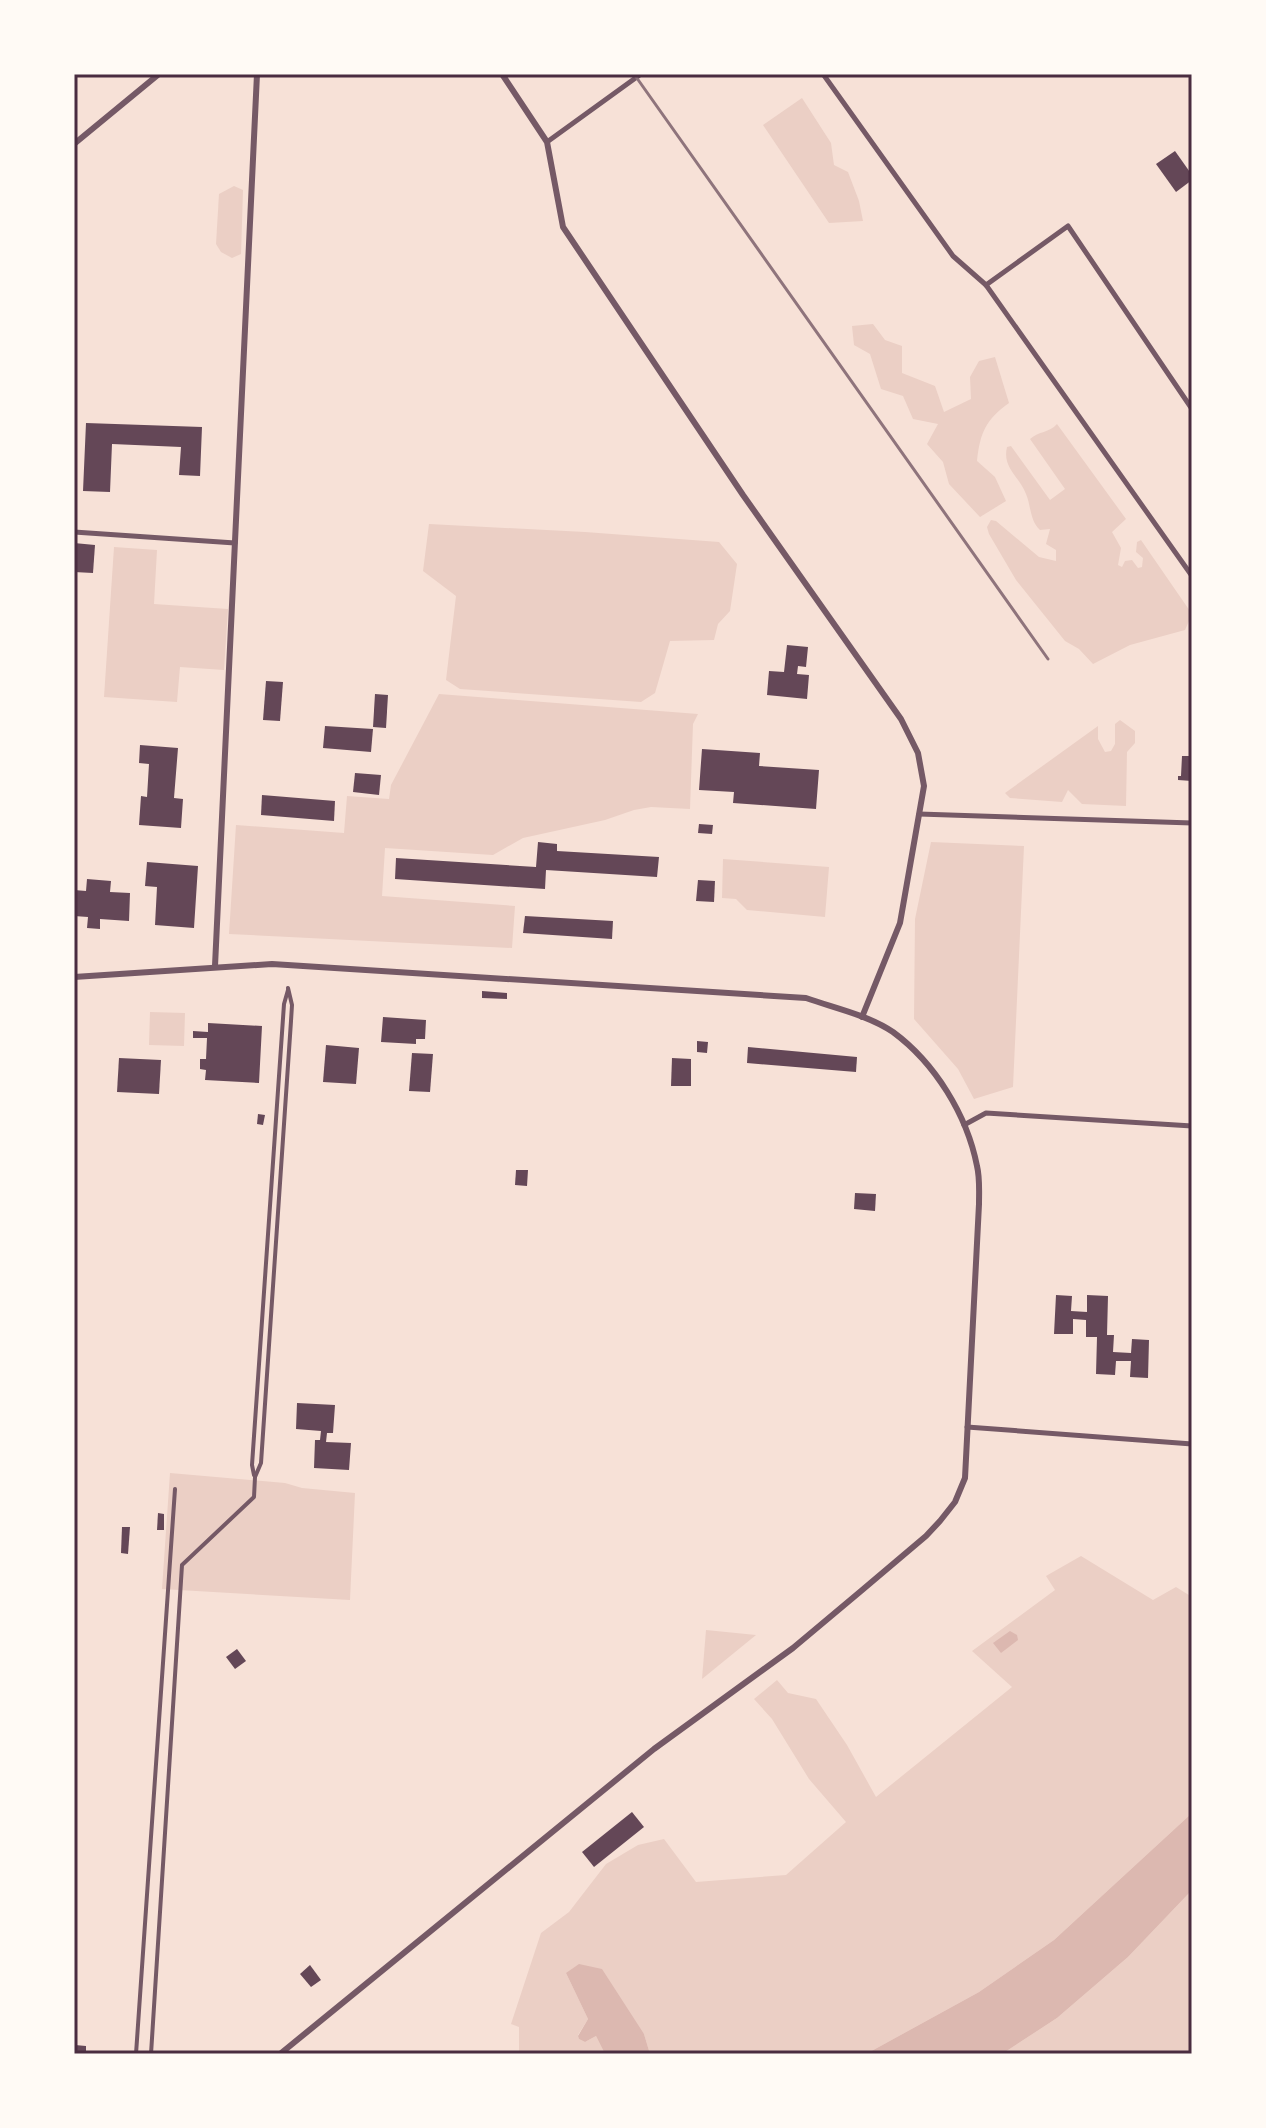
<svg xmlns="http://www.w3.org/2000/svg" width="1266" height="2128" font-family="Spectral,serif">
<style>
.green{fill:#ebcfc5}
.water{fill:#dcb8b0}
.building{fill:#644757}
.lines{fill:none;stroke-linecap:round;stroke-linejoin:round}
.pedestrian{stroke:#755966;stroke-width:4}
.minor{stroke:#755966;stroke-width:5}
.tertiary{stroke:#755966;stroke-width:6}
.rail{stroke:#8f747c;stroke-width:3}
.neatline{fill:none;stroke:#4a2c40;stroke-width:3}
</style>
<rect width="100%" height="100%" fill="#f7e1d7"/>
<!-- green -->
<g class="green">
<path d="M802,98L831,143L834,165L848,172L859,201L863,221L829,223L763,125Z"/>
<path d="M234,186L243,190L241,254L232,258L221,252L216,244L219,194Z"/>
<path d="M873,324L885,340L902,346V373L935,386L944,412L971,399L970,377L979,361L995,357L1009,403C986,419 980,433 977,461L995,477L1006,501L980,517L949,484L943,462L927,444L938,424L913,419L903,396L881,389L870,354L854,345L852,326Z"/>
<path d="M1057,424L1126,519L1112,532L1121,548L1118,565L1122,567L1125,561L1132,560L1138,568L1142,567L1143,558L1136,552L1137,542L1141,540L1192,614L1185,630L1130,645L1093,664L1079,649L1065,641L1016,580L989,534L987,527L991,520L996,521L1039,557L1056,561V550L1046,544L1050,529L1040,530C1030,521 1031,506 1026,494C1019,476 1002,468 1007,447L1011,446L1050,500L1065,489L1030,439C1039,431 1049,433 1057,424Z"/>
<path d="M429,524L585,532L719,542L737,564L730,611L718,624L714,640L670,641L655,693L641,702L460,689L446,680L456,596L423,571Z"/>
<path d="M114,547L157,550L154,604L228,609L224,670L180,667L177,702L104,697Z"/>
<path d="M439,694L698,714L693,724L690,809L651,807L634,810L605,820L523,838L493,855L385,848L382,896L515,906L512,948L229,934L236,825L344,833L347,796L389,799L391,785Z"/>
<path d="M1120,720L1135,731V743L1127,752L1126,806L1082,804L1068,790L1062,802L1010,798L1005,793L1098,726V739L1105,752L1111,751L1115,744V724Z"/>
<path d="M931,842L1024,846L1013,1087L974,1099L958,1069L914,1019L915,919Z"/>
<path d="M723,859L829,867L825,917L747,910L736,899L722,898Z"/>
<path d="M150,1012L185,1013L184,1046L149,1045Z"/>
<path d="M170,1473L285,1483L302,1488L355,1493L350,1600L162,1589Z"/>
<path d="M1081,1556L1153,1600L1176,1587L1192,1597V1813L1054,1940L979,1992L866,2054H650L644,2034L566,1973L588,2019L578,2035L579,2039L585,2042L596,2036L605,2054H519V2027L511,2024L541,1933L569,1912L606,1864L638,1845L664,1839L696,1882L786,1875L846,1822L809,1779L772,1719L754,1699L777,1680L788,1693L816,1699L847,1745L876,1797L1012,1687L972,1651L1055,1590L1046,1576Z"/>
<path d="M706,1630L756,1635L702,1679Z"/>
<path d="M1192,1890V2054H1002L1057,2018L1128,1957Z"/>
</g>
<!-- water -->
<g class="water">
<path d="M1010,1631L1017,1635L1018,1640L1001,1653L993,1643Z"/>
<path d="M1192,1813V1890L1128,1957L1057,2018L1002,2054H866L979,1992L1054,1940Z"/>
<path d="M579,1964L602,1969L644,2034L650,2054H605L596,2036L585,2042L579,2039L578,2036L588,2019L566,1973Z"/>
</g>
<!-- building -->
<g class="building">
<path d="M1175,151L1192,175V180L1176,192L1156,164Z"/>
<path d="M86,423L202,427L200,476L179,475L181,447L112,444L110,492L83,491Z"/>
<path d="M74,543L95,545L93,573L74,572Z"/>
<path d="M787,645L808,647L806,667L798,666L797,674L809,675L807,699L767,695L769,671L784,672Z"/>
<path d="M266,681L283,682L280,721L263,720Z"/>
<path d="M375,694L388,695L386,728L373,727Z"/>
<path d="M325,726L373,729L371,752L323,748Z"/>
<path d="M140,745L178,748L174,798L183,799L181,828L139,825L141,796L147,797L149,764L139,763Z"/>
<path d="M702,749L760,753L759,766L819,770L816,809L733,803L734,792L699,790Z"/>
<path d="M1182,756H1192V781L1178,780V776H1181Z"/>
<path d="M355,773L381,775L379,795L353,792Z"/>
<path d="M262,795L335,801L334,821L261,815Z"/>
<path d="M699,824L713,825L712,834L698,833Z"/>
<path d="M538,842L557,844V851L659,857L657,877L546,870L545,889L395,879L396,858L536,867Z"/>
<path d="M147,862L198,866L194,928L155,925L157,887L145,886Z"/>
<path d="M87,879L111,881L110,892L130,893L129,921L100,919V929L87,928L88,917L74,916V890L86,891Z"/>
<path d="M698,880L715,881L714,902L696,901Z"/>
<path d="M525,916L613,921L612,939L523,933Z"/>
<path d="M482,991L507,993V999L482,998Z"/>
<path d="M383,1017L426,1020L425,1039H416V1044L381,1042Z"/>
<path d="M208,1023L262,1026L259,1083L205,1080L206,1070L200,1069V1059H206L207,1038H193V1031L208,1032Z"/>
<path d="M697,1041L708,1042L707,1053L697,1052Z"/>
<path d="M326,1045L359,1048L356,1084L323,1082Z"/>
<path d="M748,1047L857,1057L856,1072L747,1063Z"/>
<path d="M412,1053L433,1054L430,1092L409,1091Z"/>
<path d="M119,1058L161,1060L159,1094L117,1092Z"/>
<path d="M672,1058L691,1059V1086H671Z"/>
<path d="M258,1114L265,1115L263,1125L257,1124Z"/>
<path d="M516,1170H528L527,1186L515,1185Z"/>
<path d="M855,1193L876,1194L875,1211L854,1209Z"/>
<path d="M1056,1295L1072,1296L1071,1311L1087,1312V1295L1108,1296L1107,1335H1114L1113,1352L1131,1353L1132,1339L1149,1340L1148,1378L1130,1377L1131,1361H1116L1115,1375L1096,1374L1097,1337H1086V1320L1073,1319V1334H1054Z"/>
<path d="M297,1403L335,1405L333,1433H327L326,1442L351,1443L349,1470L314,1468L315,1440H320L321,1431L296,1429Z"/>
<path d="M158,1513L164,1514V1530H157Z"/>
<path d="M122,1527H130L128,1554L121,1553Z"/>
<path d="M237,1649L246,1661L235,1669L226,1657Z"/>
<path d="M632,1812L644,1827L594,1867L582,1852Z"/>
<path d="M310,1965L321,1980L311,1987L300,1974Z"/>
<path d="M75,2045L86,2046V2054H74Z"/>
</g>
<g class="lines">
<!-- pedestrian -->
<g class="pedestrian">
<path d="M254,1475L252,1465L284,1004L288,990"/>
<path d="M136,2054L175,1489"/>
<path d="M151,2054L182,1565L254,1497L255,1477L261,1463L291,1021L292,1005L288,988"/>
</g>
<!-- minor -->
<g class="minor">
<path d="M823,74L953,256L986,285L1192,576"/>
<path d="M547,142L641,74"/>
<path d="M986,285L1068,226L1192,409"/>
<path d="M74,532L235,543"/>
<path d="M919,814L1192,823"/>
<path d="M964,1125L986,1113L1192,1126"/>
<path d="M967,1427L1192,1444"/>
</g>
<!-- tertiary -->
<g class="tertiary">
<path d="M502,74L547,142L563,227L743,495L901,719L918,753L924,786L900,923L862,1017"/>
<path d="M74,144L159,74"/>
<path d="M215,966L257,74"/>
<path d="M74,977L272,964L806,998C834,1008 868,1015 893,1032C935,1063 967,1115 977,1166C980,1178 979,1192 979,1204L965,1478L955,1502L940,1521L926,1536L861,1591L793,1648L654,1749L280,2054"/>
</g>
<!-- rail -->
<path class="rail" d="M634,74L1048,659"/>
</g>
<!-- border -->
<rect width="1266" height="2128" fill="none" stroke="#fffaf5" stroke-width="152"/>
<rect x="76" y="76" width="1114" height="1976" class="neatline"/>
</svg>
